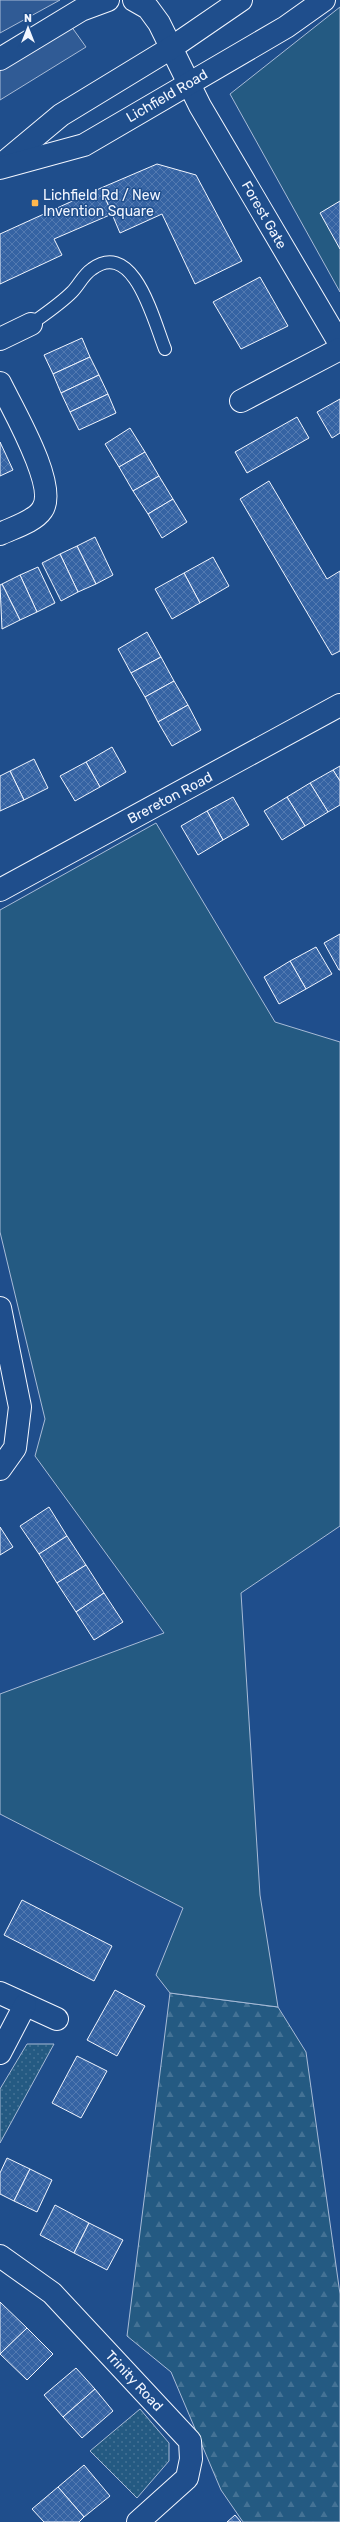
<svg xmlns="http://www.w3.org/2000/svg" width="340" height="2522" font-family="Rubik,sans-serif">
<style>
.grass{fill:url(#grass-dots);stroke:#a8bbd7}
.forest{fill:url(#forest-firs);stroke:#a8bbd7}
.park{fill:#245a82;stroke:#a8bbd7}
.parking{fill:#305b95;stroke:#a8bbd7}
.building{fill:url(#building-cross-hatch);stroke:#f2f6ff}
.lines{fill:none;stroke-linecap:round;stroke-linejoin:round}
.lane-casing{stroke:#f2f6ff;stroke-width:14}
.street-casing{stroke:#f2f6ff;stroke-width:24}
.primary-casing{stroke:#f2f6ff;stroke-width:24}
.lane{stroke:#1f4e8c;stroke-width:12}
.street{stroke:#1f4e8c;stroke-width:22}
.primary{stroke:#1f4e8c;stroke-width:22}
.poi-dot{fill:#ffb74d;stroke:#1f4e8c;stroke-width:1.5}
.labels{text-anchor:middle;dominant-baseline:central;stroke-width:3;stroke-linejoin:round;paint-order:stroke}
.street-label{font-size:14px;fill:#f2f6ff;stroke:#1f4e8c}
.poi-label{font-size:14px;fill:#f2f6ff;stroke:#1f4e8c;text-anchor:start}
</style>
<defs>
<pattern id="grass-dots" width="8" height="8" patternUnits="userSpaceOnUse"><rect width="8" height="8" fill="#245a82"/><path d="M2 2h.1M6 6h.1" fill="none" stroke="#447295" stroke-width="1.8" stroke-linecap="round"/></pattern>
<pattern id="forest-firs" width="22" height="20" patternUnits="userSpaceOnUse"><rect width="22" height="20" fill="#245a82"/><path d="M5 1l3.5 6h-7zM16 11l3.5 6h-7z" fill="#447295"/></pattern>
<pattern id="building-cross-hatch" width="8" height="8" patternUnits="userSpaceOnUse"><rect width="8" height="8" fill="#3563a3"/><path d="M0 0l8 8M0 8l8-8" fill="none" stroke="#537ab1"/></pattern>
</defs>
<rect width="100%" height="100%" fill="#1f4e8c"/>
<!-- grass -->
<g class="grass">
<path d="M27,2044H54L0,2143V2089Z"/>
<path d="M140,2409L169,2443V2461L137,2498L90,2451Z"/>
</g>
<!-- forest -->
<path class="forest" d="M170,1993L278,2007L306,2052L340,2294V2522H243L221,2490L171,2372L127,2336Z"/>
<!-- park -->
<g class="park">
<path d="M340,7V292L230,94Z"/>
<path d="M156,823L275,1022L340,1042V1526L241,1593L260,1895L278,2007L170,1993L156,1975L183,1908L0,1814V1694L164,1633L35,1456L45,1419L0,1232V910Z"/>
</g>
<!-- parking -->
<g class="parking">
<path d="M0,0H60L0,33Z"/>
<path d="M66,19L86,47L0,100V59Z"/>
</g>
<!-- building -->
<g class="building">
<path d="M157,164L196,175L242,261L195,284L162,214L120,233L101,188Z"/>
<path d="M101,188L112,214L54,239L62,255L0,284V234Z"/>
<path d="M340,201V249L320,213Z"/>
<path d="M260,277L288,326L241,349L213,302Z"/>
<path d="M82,338L90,357L53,374L44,355Z"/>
<path d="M90,357L99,375L61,393L53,374Z"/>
<path d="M99,375L108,394L70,412L61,393Z"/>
<path d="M108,394L116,413L79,430L70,412Z"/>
<path d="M340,399V433L332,438L317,412Z"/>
<path d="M297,417L309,438L247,473L235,452Z"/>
<path d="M130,428L145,452L119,467L105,444Z"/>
<path d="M0,442L13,470L0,476Z"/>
<path d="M145,452L159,476L133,491L119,467Z"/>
<path d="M159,476L173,499L148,514L133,491Z"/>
<path d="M269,481L327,579L340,571V651L332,655L240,499Z"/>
<path d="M173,499L187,522L162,538L148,514Z"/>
<path d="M95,537L113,575L96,584L77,546Z"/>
<path d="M77,546L96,584L78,592L60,554Z"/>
<path d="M60,554L78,592L61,601L42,563Z"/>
<path d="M213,557L229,586L200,603L184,573Z"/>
<path d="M38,567L55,603L37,612L20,575Z"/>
<path d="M184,573L200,603L172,619L155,589Z"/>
<path d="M20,575L37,612L20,620L2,584Z"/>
<path d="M2,584L20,620L2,629L0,585Z"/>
<path d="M147,632L161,657L131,673L118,649Z"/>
<path d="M161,657L174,681L145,697L131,673Z"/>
<path d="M174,681L188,705L158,722L145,697Z"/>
<path d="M188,705L201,730L172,746L158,722Z"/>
<path d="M112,747L126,772L100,787L86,762Z"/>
<path d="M34,759L48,788L24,800L10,771Z"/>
<path d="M86,762L100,787L75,801L60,776Z"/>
<path d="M340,766V781L333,770Z"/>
<path d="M333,770L340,781V805L328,812L310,783Z"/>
<path d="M10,771L24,800L0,811V776Z"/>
<path d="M310,783L328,812L305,826L287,797Z"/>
<path d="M233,797L249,825L223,840L207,811Z"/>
<path d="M287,797L305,826L282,840L264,811Z"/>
<path d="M207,811L223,840L198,855L181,826Z"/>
<path d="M340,934V970H339L324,943Z"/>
<path d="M316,947L332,974L306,989L290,961Z"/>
<path d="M290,961L306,989L279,1004L264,977Z"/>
<path d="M49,1507L67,1536L39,1554L20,1526Z"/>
<path d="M0,1527L13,1547L0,1555Z"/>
<path d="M67,1536L86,1565L57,1583L39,1554Z"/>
<path d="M86,1565L104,1593L76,1612L57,1583Z"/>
<path d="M104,1593L123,1622L94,1640L76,1612Z"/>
<path d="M22,1900L112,1946L94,1981L4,1935Z"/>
<path d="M115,1990L145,2006L117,2056L87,2040Z"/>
<path d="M77,2056L107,2071L81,2118L52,2103Z"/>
<path d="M7,2158L30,2169L14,2201L0,2194V2173Z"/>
<path d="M30,2169L52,2180L37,2212L14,2201Z"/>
<path d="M55,2205L89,2223L74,2253L40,2235Z"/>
<path d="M89,2223L123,2240L107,2270L74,2253Z"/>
<path d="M0,2302L27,2328L0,2354Z"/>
<path d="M27,2328L53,2354L27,2380L0,2354Z"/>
<path d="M76,2368L95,2389L63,2417L44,2395Z"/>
<path d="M95,2389L113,2411L82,2438L63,2417Z"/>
<path d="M84,2465L110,2496L84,2517L58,2487Z"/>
<path d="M58,2487L84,2517L79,2522H44L32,2509Z"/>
<path d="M235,2515L241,2522H227Z"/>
</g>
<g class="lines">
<!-- lane casing -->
<g class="lane-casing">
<path id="lane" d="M31,324C45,314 60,304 72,292C79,285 83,275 92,269C134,238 154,322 165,349"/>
</g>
<!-- street casing -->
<g class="street-casing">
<g id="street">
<path d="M134,0L148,8L159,23L200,106L340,344"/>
<path d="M0,59L81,10L108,0"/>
<path d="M0,339L31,324"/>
<path d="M0,383C12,408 59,487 42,510C34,522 12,528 0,534"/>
<path d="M241,401L340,349"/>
<path d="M0,890L340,705"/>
<path d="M0,1308L20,1407L15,1448L0,1469"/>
<path d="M0,1993L57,2019"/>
<path d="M0,2053L25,2005"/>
<path d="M0,2256L52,2293L190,2441L191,2459L187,2478L138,2522"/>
</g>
</g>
<!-- primary casing -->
<g class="primary-casing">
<g id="primary">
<path d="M1,165L61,115L171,48L241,0"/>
<path d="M0,168L84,145L286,27L324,0"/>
</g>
</g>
<!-- lane -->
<use href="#lane" class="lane"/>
<!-- street -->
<use href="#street" class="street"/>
<!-- primary -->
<use href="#primary" class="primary"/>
</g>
<!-- markers -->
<rect class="poi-dot" x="31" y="199" width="8" height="8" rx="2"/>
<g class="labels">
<!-- street labels -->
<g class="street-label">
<text transform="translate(167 96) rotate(-30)">Lichfield Road</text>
<text transform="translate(264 215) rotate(60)">Forest Gate</text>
<text transform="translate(170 798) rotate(-28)">Brereton Road</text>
<text transform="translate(134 2381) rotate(47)">Trinity Road</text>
</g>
<!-- poi labels -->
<g class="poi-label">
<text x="43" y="195">Lichfield Rd / New<tspan x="43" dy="16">Invention Square</tspan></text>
</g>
</g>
<!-- north arrow -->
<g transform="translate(28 28)" stroke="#1f4e8c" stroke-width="3" paint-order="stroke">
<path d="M0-3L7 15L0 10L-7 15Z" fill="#f2f6ff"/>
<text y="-6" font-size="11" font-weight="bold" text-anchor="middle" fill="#f2f6ff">N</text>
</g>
</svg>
